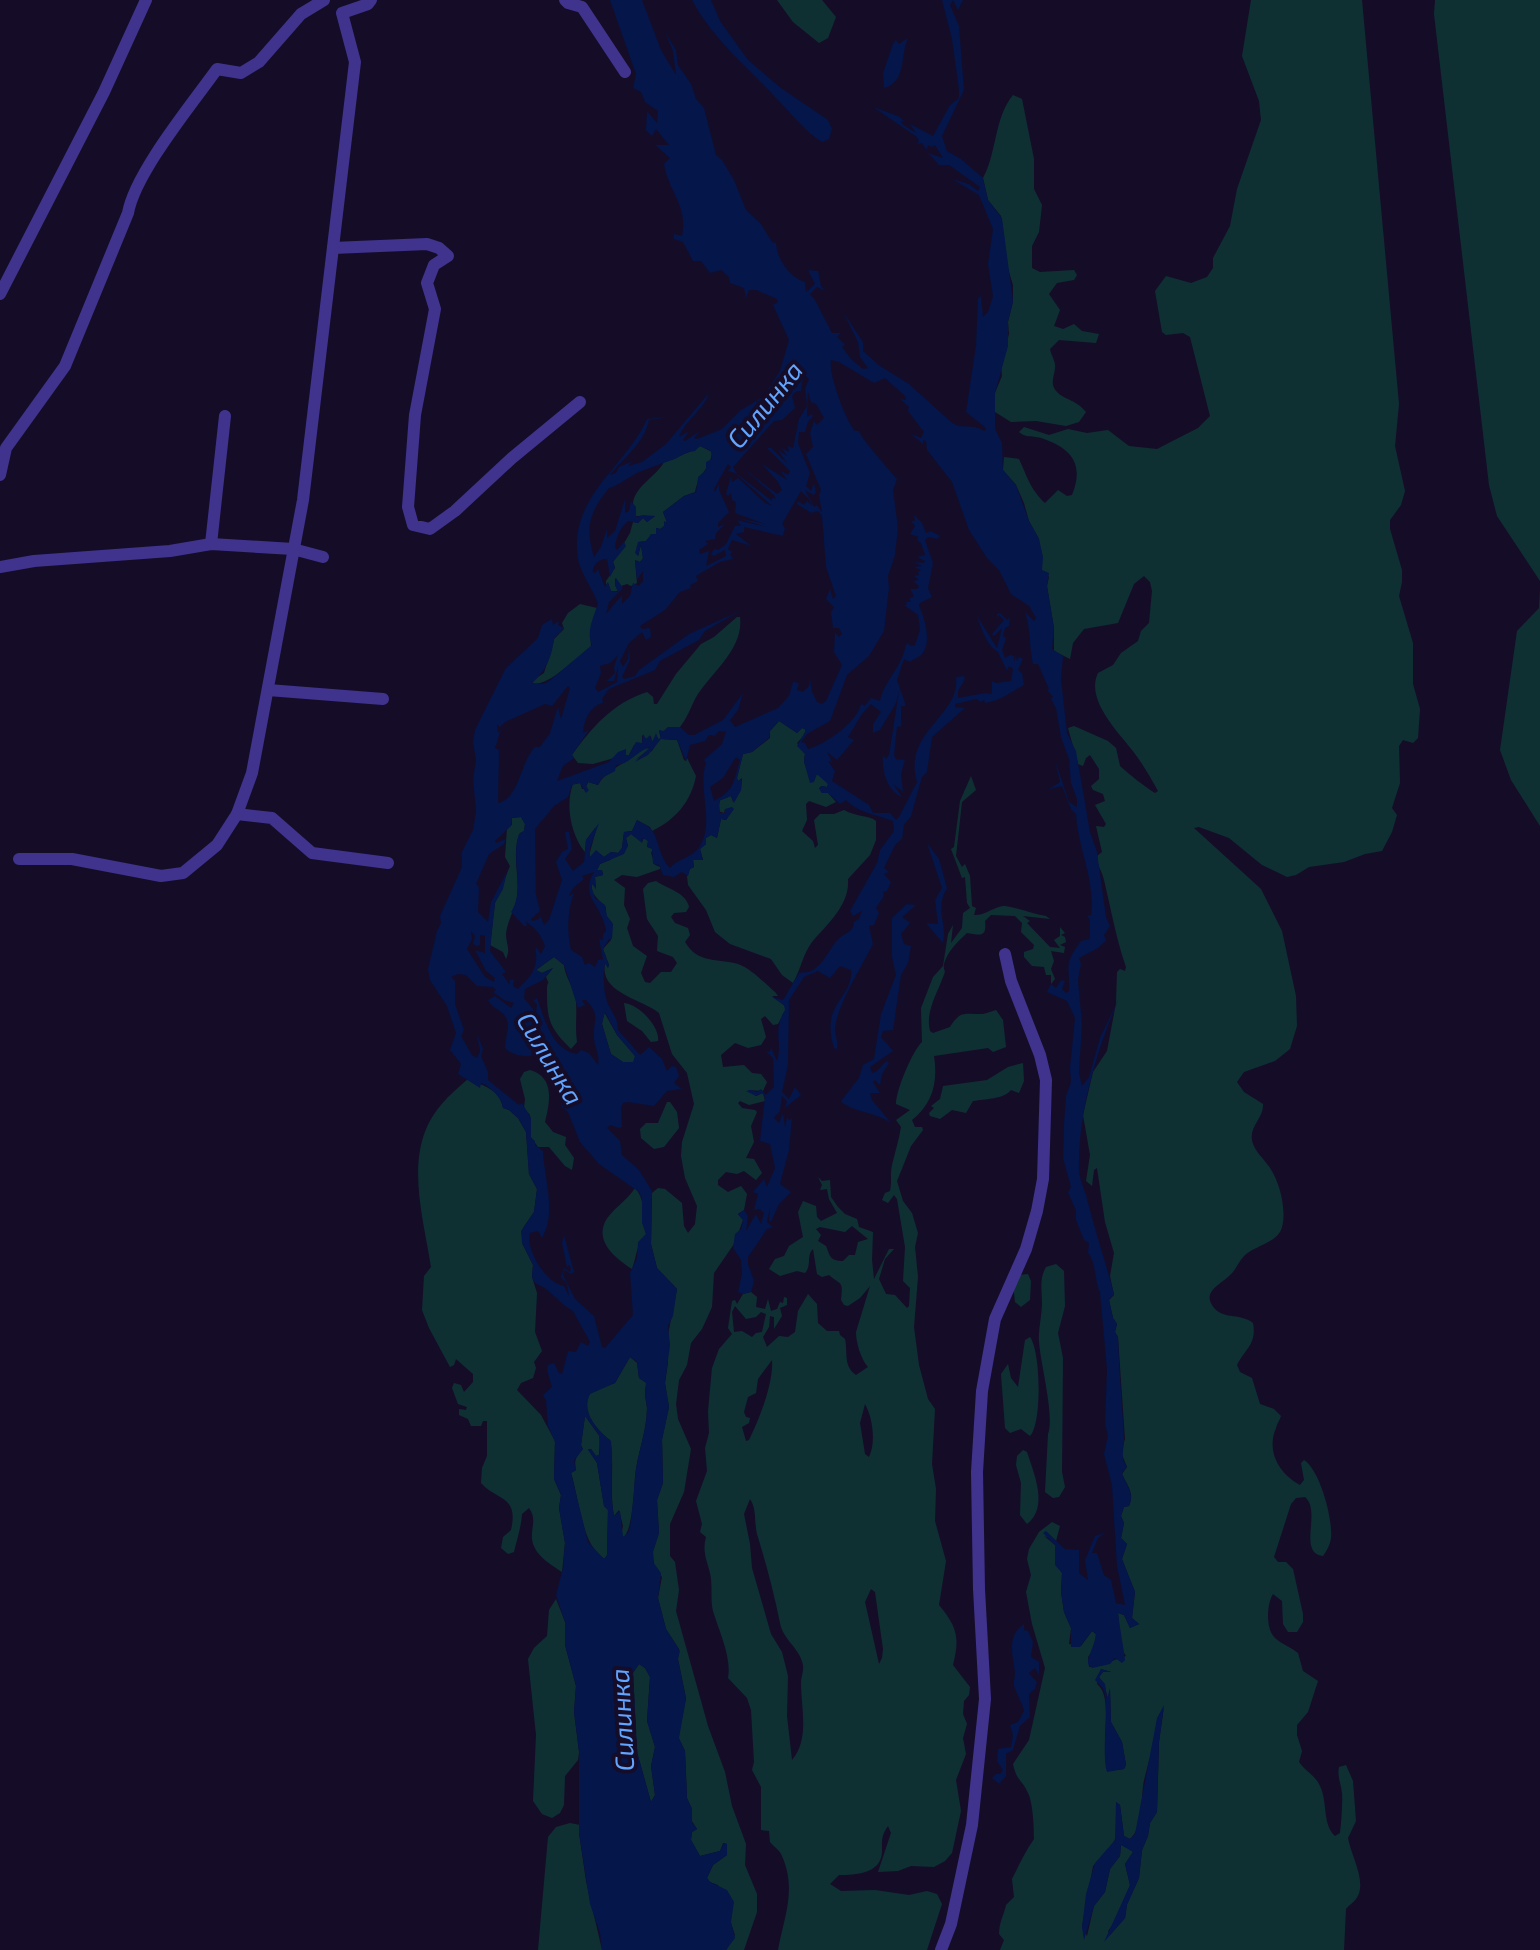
<svg xmlns="http://www.w3.org/2000/svg" width="1540" height="1950" font-family="'Exo 2',sans-serif">
<style>
.green{fill:#0f3033;fill-rule:evenodd}
.water{fill:#04164a;fill-rule:evenodd}
.lines{fill:none;stroke-linecap:round;stroke-linejoin:round}
.minor{stroke:#40338d;stroke-width:12}
.labels{text-anchor:middle;dominant-baseline:central;stroke-width:8;stroke-linejoin:round;paint-order:stroke}
.water-label{font-size:26px;font-style:italic;fill:#62a5ff;stroke:#150d28}
</style>
<rect width="100%" height="100%" fill="#150d28"/>
<!-- green -->
<g class="green">
<path d="M777,0H822L836,17L828,38L819,43L793,22Z"/>
<path d="M1251,0H1362L1399,404L1395,446L1405,491L1401,505L1390,520V529L1402,570V582L1399,596L1413,643V684L1420,709L1418,738L1413,743L1403,740L1399,746L1400,783L1392,808L1397,815L1392,832L1382,851L1365,854L1344,862L1309,867L1296,875L1287,877L1262,865L1229,838L1199,827L1194,828L1261,889L1282,931L1296,996L1297,1026L1290,1049L1275,1061L1244,1072L1237,1082L1244,1092L1263,1104C1264,1119 1247,1127 1253,1144C1256,1152 1262,1157 1267,1164C1279,1178 1287,1209 1282,1227C1278,1243 1255,1245 1244,1256C1238,1262 1236,1270 1230,1275C1220,1285 1201,1292 1214,1308C1225,1320 1241,1313 1253,1323C1257,1344 1245,1349 1237,1365L1240,1372L1252,1378L1260,1404L1274,1409L1281,1416C1280,1420 1277,1423 1276,1428C1266,1451 1279,1474 1300,1485L1304,1480L1301,1463L1304,1460C1320,1470 1333,1519 1331,1538C1330,1545 1327,1550 1323,1556C1297,1553 1322,1511 1305,1497L1296,1498L1291,1504L1274,1557L1278,1562H1286L1293,1569L1303,1614V1622L1297,1632H1288L1283,1624L1282,1601L1273,1594C1267,1603 1265,1629 1275,1638C1281,1644 1291,1647 1298,1653L1303,1671L1318,1681L1308,1712L1297,1725V1735L1302,1751L1299,1762C1306,1772 1315,1775 1320,1786C1328,1803 1322,1824 1335,1836L1340,1833C1341,1826 1343,1799 1342,1793C1341,1783 1337,1777 1339,1767L1346,1765L1353,1781L1356,1821L1348,1838C1351,1856 1368,1883 1356,1899C1353,1903 1349,1905 1346,1909L1344,1950H1000L1004,1940L999,1934C999,1922 1004,1915 1006,1905L1014,1897L1012,1879C1019,1865 1025,1852 1034,1839C1034,1828 1033,1802 1028,1793C1022,1779 1017,1782 1013,1764L1029,1740L1045,1668L1032,1624L1026,1592L1031,1575L1027,1559L1029,1549L1039,1532L1052,1522L1060,1526L1056,1541L1044,1536L1055,1545V1561L1062,1573L1061,1592L1064,1612L1071,1628L1069,1644L1081,1646L1092,1631L1096,1634L1094,1649L1088,1657L1089,1667C1103,1666 1113,1660 1126,1656L1121,1648L1118,1613L1124,1615L1130,1628L1139,1624L1132,1618L1135,1592L1122,1559L1127,1544L1121,1538L1124,1523L1121,1516L1124,1507L1129,1506C1135,1493 1127,1485 1122,1474L1127,1467L1121,1452L1125,1439L1118,1337L1115,1332L1117,1324L1113,1318L1109,1300L1114,1295L1110,1276L1114,1253L1105,1222L1097,1168L1094,1170L1092,1186L1086,1181L1090,1155L1083,1115L1093,1072L1107,1051L1116,1003L1117,972L1120,969L1125,971L1126,967C1116,938 1111,909 1104,880C1102,871 1097,866 1097,856L1102,852L1096,826L1104,827L1106,824L1095,805L1105,801L1103,794L1093,790L1091,786L1099,779V769L1090,755L1086,758L1083,766L1078,764L1068,728L1074,726L1108,741L1116,748L1120,766C1129,774 1146,788 1155,793L1158,791C1152,780 1145,768 1138,758C1124,737 1084,702 1098,673L1113,665L1121,653L1138,641L1141,631L1149,623L1152,591L1150,582L1144,576L1134,584L1118,623L1084,629L1073,643L1070,659L1054,651V628L1047,586L1049,577L1042,570L1039,539L1029,521L1024,503L1016,485L1003,470L1004,457L1019,459C1027,476 1030,489 1045,503L1058,490L1067,496L1072,495C1084,466 1073,449 1044,439C1035,435 1027,439 1019,432L1024,427L1049,435L1068,429L1087,433L1108,430L1129,446L1157,449L1198,428L1210,416L1190,337L1183,333L1166,335L1162,332L1155,291L1166,276L1191,283L1207,277L1213,268V258L1230,226L1237,189L1261,120L1259,101L1242,56ZM1101,1669L1111,1672H1103L1099,1677L1105,1687L1108,1699L1110,1690L1111,1722L1122,1742L1126,1765L1124,1769L1108,1771C1099,1748 1115,1698 1097,1684ZM1164,1707L1159,1742L1157,1812L1150,1823L1148,1836L1142,1850L1139,1878L1127,1904L1125,1918L1110,1935L1108,1931L1114,1923L1130,1885L1125,1864L1133,1852L1129,1848L1121,1845L1120,1856L1110,1869L1105,1892L1094,1906L1087,1936L1082,1927L1093,1866L1112,1846L1117,1834L1116,1802L1120,1805L1124,1836L1130,1839C1145,1825 1140,1799 1144,1780C1150,1755 1158,1731 1164,1707Z"/>
<path d="M1435,0H1540V581L1497,516L1489,485L1434,14Z"/>
<path d="M1013,95L1022,99L1034,159V189L1042,205L1039,232L1032,246V268L1040,272L1074,270L1077,275L1074,280L1057,283L1049,294L1060,310L1054,326L1063,329L1074,324L1082,331L1099,334L1096,343L1059,340L1050,349C1051,355 1056,362 1055,368C1054,378 1049,385 1058,393C1067,401 1075,399 1086,412L1079,422L1066,426L1036,421L1011,422L995,412V393L1002,376L1001,364L1009,334L1008,322L1013,302V285L1007,265L1001,216L988,200L983,178C997,153 994,118 1013,95Z"/>
<path d="M700,446L712,452C711,467 698,475 695,492L684,496L663,512L667,522H664V526L660,529L656,528V534H652L646,541L638,542V556L641,545L643,558L640,562L635,560L637,583L631,586L627,584L621,586L615,578V585L618,591H611L608,583L606,585V581L615,568L613,562L630,533L633,522L638,523L643,518L647,522L655,516H635C635,512 633,508 633,504C634,486 659,475 665,460C671,460 696,450 700,446Z"/>
<path d="M1540,590V826L1511,780L1500,750L1517,631L1539,608Z"/>
<path d="M580,604L597,608C592,623 590,633 591,647C576,658 551,684 534,684L532,681L544,673C548,660 552,651 554,639L564,629L562,623L568,613Z"/>
<path d="M737,617H740C744,650 710,673 695,699C690,709 687,718 680,727H668L664,731H659L661,739L677,740L684,760L686,761L687,758L696,776C691,802 675,820 652,831L650,827L637,820L632,831L624,832L622,848L618,853L611,852L604,857L596,851L592,857L589,856L596,830L595,828L586,840L585,852C571,835 565,805 573,784L580,783L582,789L588,788L586,787L588,782L598,785C608,767 629,764 641,749L651,748L635,760L652,751L659,740L656,735L652,742L651,736L646,739L642,735V743L634,745L629,755H626V749L614,758L593,764L578,763L572,755C592,727 613,703 647,692L653,697L654,704H657L676,674L701,644L714,637Z"/>
<path d="M779,721L797,733L802,728L805,729L806,733L797,743L805,754C800,773 820,771 828,784L827,787L822,786L819,788L822,793H828L836,802L826,807L809,801L806,804L807,820L802,831L813,841L815,848L818,845L814,820L820,814H834L844,810C856,817 869,815 876,821V840L870,855L848,879C850,905 827,924 812,942C803,954 800,971 793,983L782,975L771,959L730,944L715,932L706,910L688,885L687,876L690,869L694,867L693,860H703L700,849L706,844V838L711,835L717,838L721,819L726,820L731,812L725,809L724,813L718,811L720,800L731,796L733,802L741,790L742,778L738,781L737,778L743,754L752,752L770,738V731Z"/>
<path d="M971,776L976,790L962,802L956,856L962,867L965,864L970,876L972,906L976,908L974,915C985,916 996,905 1005,906C1019,908 1032,914 1046,916L1050,919L1023,916L1030,921L1027,923L1050,947L1060,948L1054,940L1060,936V927L1065,933L1061,935L1065,937L1066,942L1060,945L1065,947L1064,953L1051,951L1054,961L1051,969L1055,979L1051,984V975H1046L1044,967L1032,966L1024,957V952L1033,949L1034,945L1021,932L1022,923L1015,916L991,915L985,921C987,938 980,935 967,933C958,941 947,952 944,964C943,973 947,968 943,977C937,994 925,1012 930,1031L933,1033L950,1027C961,1009 966,1015 983,1014C988,1013 992,1011 996,1010L1003,1020L1006,1047L993,1052L988,1048L934,1056C938,1082 933,1103 912,1120L915,1127H922L923,1130L911,1146L897,1181L903,1201L912,1213L918,1233L915,1247L918,1277L914,1327L919,1365L928,1399L935,1409L932,1464L936,1489L935,1521L946,1561L939,1605C957,1627 960,1637 953,1665L970,1687L969,1695L964,1701L963,1714L967,1724L963,1738L966,1754L956,1780L961,1811L952,1853L945,1861L934,1867L911,1866L898,1871L878,1872L891,1833L888,1826C881,1836 882,1840 882,1852C881,1874 855,1875 839,1875L830,1884L841,1891L875,1890L909,1895L927,1891L937,1894L942,1904L927,1950H778C784,1917 797,1890 782,1856C780,1850 774,1847 770,1842L769,1831L761,1830V1787L752,1770L754,1762L751,1710L747,1698L728,1678C732,1658 719,1631 713,1611C710,1599 713,1585 710,1573C707,1560 702,1552 706,1537L700,1532L702,1524L696,1501L707,1471L705,1448L709,1433L708,1411L712,1368L719,1349L732,1334L728,1328L732,1301L735,1300L737,1304L743,1294L751,1292L757,1297L756,1307L765,1309L768,1299L771,1311L777,1309L780,1302L783,1303L784,1297L787,1298V1305L780,1308L782,1316L774,1329V1317L770,1316L769,1327L763,1337L767,1347L779,1336L788,1337L795,1332L798,1311L808,1294L817,1304L818,1323L827,1331H839L840,1335L845,1339C848,1353 843,1366 856,1375L868,1367C861,1359 856,1343 856,1332L870,1286L860,1298L848,1306L844,1305L841,1300C843,1280 842,1286 829,1275L822,1277L817,1274L813,1249C806,1255 812,1266 805,1273L797,1271L780,1276L769,1269L775,1259L784,1256L789,1246L803,1237L798,1212L803,1201L816,1206L817,1217L821,1221L837,1213L829,1199L827,1189L820,1190L822,1185L818,1177L822,1181L830,1180L831,1197L838,1207L845,1214L857,1219L859,1227L873,1232L872,1260L874,1279L889,1249H894L885,1259L879,1279L886,1294L895,1295L907,1308L909,1306L910,1288L903,1281L905,1247L897,1199L894,1195L888,1203L882,1200L885,1193L890,1191C892,1182 890,1174 892,1165C895,1152 899,1140 901,1127L896,1120L910,1110L896,1104C896,1090 913,1050 922,1042L921,1008L933,977L943,966L948,934L953,925L951,943L962,928L963,913L970,908L967,903L965,877L962,878L951,849L954,847L960,801ZM852,1226L868,1239L858,1242L855,1255H849L843,1261C830,1261 830,1256 826,1246L818,1241L821,1235L816,1229L820,1227L845,1232ZM735,1306L746,1319L756,1317L761,1312L766,1314L762,1332L756,1333L752,1337L742,1331L734,1332L732,1312ZM772,1360C774,1382 759,1420 749,1440L746,1441L742,1427L749,1423L750,1418L746,1417L744,1412L748,1397L756,1393L758,1379ZM865,1404C873,1418 876,1443 869,1457L865,1454L860,1423ZM750,1499C757,1509 754,1522 757,1534C766,1563 774,1593 780,1623C783,1640 800,1648 803,1665C804,1671 801,1677 801,1683C801,1708 810,1739 792,1760L787,1716L788,1676L782,1652L771,1634L752,1568L750,1544L744,1514ZM871,1589L875,1592L883,1649L882,1658L879,1664L865,1602Z"/>
<path d="M521,817L525,824L524,831L520,833C511,854 520,875 517,897C515,910 507,921 506,934C506,944 511,949 506,959L503,952L490,945L495,903L510,866L505,857L507,828L512,825V818Z"/>
<path d="M631,834L642,842L644,838L648,841L647,847L653,849L651,853L655,865L660,867V869L637,877L622,875L614,880L625,888L624,905L630,919L627,928L633,946L647,956L641,973L645,982L650,983L661,972H671L677,963L673,957L657,951L658,936L647,919L643,889L648,883L656,881C667,889 686,892 689,907L686,912L674,913L671,917L675,923L688,928L690,935L685,942C698,964 717,958 738,964C752,969 764,983 775,992L778,996H772L785,1006V1011L778,1024L773,1025L765,1016L761,1019L766,1037L761,1045L748,1048L735,1043L721,1055L723,1067L744,1065L752,1073L761,1074L767,1082L763,1091L748,1090L756,1096L763,1093L765,1101L749,1105L740,1101L738,1103L742,1108L755,1110L757,1112L751,1126L754,1142L746,1158L754,1159L762,1173L756,1180L744,1171L737,1174L726,1172L718,1180V1185L728,1192L741,1186L747,1194L744,1210L738,1214L743,1220L734,1244L714,1273L712,1307L702,1329L691,1343L687,1365L679,1380L676,1404L678,1419L691,1449L684,1492L670,1524V1556L675,1562L679,1590L676,1611L708,1726L725,1772L732,1806L746,1844L745,1865L757,1894V1912L744,1950H726L735,1935L718,1885L710,1882L707,1878L713,1865L727,1855V1844L723,1843L720,1851L700,1856L691,1840L692,1832L697,1829L692,1821V1809L687,1798L685,1751L678,1737L686,1698L678,1659L679,1649L666,1629L658,1598L662,1577L654,1565L653,1551L659,1533L657,1500L663,1483L662,1439L669,1407L665,1383L668,1363V1335L677,1289L657,1268L651,1244L652,1193L658,1188L665,1189L682,1203L684,1226L688,1233L695,1224L697,1206L685,1178L681,1156L682,1142L694,1104L687,1073L672,1054L659,1013C642,999 599,993 605,963L608,968L609,965L603,949L611,940L612,923L606,916V908C601,900 590,896 592,884L596,888L595,877L603,875L602,870H597L600,864L610,860L628,846L626,838Z"/>
<path d="M554,957L564,965C565,979 576,989 576,1002C577,1015 575,1028 577,1042L571,1049C549,1027 547,1020 547,990C547,977 551,989 546,977L553,968L542,973L536,970Z"/>
<path d="M624,1003C638,1004 660,1026 658,1041L651,1042L642,1031L627,1021Z"/>
<path d="M604,1012L617,1035L635,1056L634,1062H623L611,1054L602,1024Z"/>
<path d="M1023,1063L1024,1081L1019,1093L1011,1090C1004,1099 985,1099 973,1101L966,1113L952,1110L940,1119L930,1116L929,1113L934,1108L931,1106L940,1099L943,1086L987,1080L1008,1067Z"/>
<path d="M530,1070C555,1077 550,1103 545,1122L553,1132L566,1137L565,1145L574,1158L572,1170L565,1166L549,1147H538L531,1137L530,1115L524,1108L525,1099L520,1079L524,1072Z"/>
<path d="M468,1079C482,1086 500,1088 503,1108L509,1110L518,1118L526,1132L529,1174L537,1189L534,1212L523,1228L522,1243L533,1265L532,1277L537,1293L535,1332L542,1351L534,1362L536,1368L533,1378L521,1383L517,1390L541,1415L555,1441L554,1479L561,1495L559,1508L565,1543L562,1572C550,1564 534,1555 532,1539C531,1527 537,1519 529,1508L522,1514C521,1528 517,1539 514,1552L508,1554L501,1548L503,1537L511,1530C519,1495 497,1501 481,1483L482,1468L487,1456V1421H483L481,1426H471L468,1419L459,1415V1409L466,1410L467,1407L458,1404L452,1388L454,1383L461,1385L464,1392L473,1382V1374L456,1359L454,1365L450,1367L429,1328L422,1310L424,1276L431,1267C423,1214 402,1150 441,1105C449,1095 459,1087 468,1079Z"/>
<path d="M667,1102H670L677,1112L679,1128L664,1147L654,1149L641,1138L640,1129L646,1123H658Z"/>
<path d="M635,1188C647,1201 641,1218 646,1234C636,1245 637,1255 632,1269C618,1260 595,1243 605,1222C610,1211 627,1201 635,1188Z"/>
<path d="M1056,1264L1064,1271L1065,1306L1058,1333L1063,1358L1062,1472L1065,1487L1059,1497L1053,1498L1045,1492L1048,1434C1055,1416 1040,1362 1039,1341C1038,1329 1042,1316 1042,1304C1042,1290 1039,1279 1046,1267Z"/>
<path d="M1028,1274L1031,1281L1030,1300L1021,1307L1015,1302L1013,1284L1019,1275Z"/>
<path d="M1030,1337C1041,1352 1042,1424 1030,1436L1021,1429L1010,1433L1005,1428L1001,1374L1008,1364L1011,1378L1018,1387L1025,1340Z"/>
<path d="M630,1357L637,1363L639,1378L647,1383C643,1393 646,1399 647,1408C647,1431 637,1454 635,1477C634,1491 633,1527 624,1537L621,1535L623,1526L619,1510L614,1516C609,1490 615,1465 610,1440C599,1433 577,1408 590,1394C595,1388 607,1386 615,1383Z"/>
<path d="M585,1416L600,1437L599,1455L596,1456L591,1449H588L597,1463L604,1506L608,1510L607,1555L605,1559C581,1546 579,1497 571,1473L576,1470C574,1460 576,1456 583,1449L581,1445Z"/>
<path d="M1023,1450L1027,1452C1034,1474 1049,1507 1027,1524L1020,1515L1021,1483L1016,1465L1017,1456Z"/>
<path d="M556,1599L565,1622V1645L576,1686L574,1712L579,1752L578,1760L565,1776L564,1805L560,1813L552,1818L542,1814L533,1801L536,1735L528,1659L534,1648L547,1636L549,1610Z"/>
<path d="M639,1664L645,1668L650,1677L647,1721L655,1747L651,1766L655,1795L651,1802L637,1752L633,1673Z"/>
<path d="M570,1823L580,1825L579,1833L586,1881L602,1950H538L548,1837L556,1827Z"/>
</g>
<!-- water -->
<g class="water">
<path d="M610,0H642L661,50L676,75L673,51L665,32L676,50L678,65L691,84L696,99L704,108L716,155L722,160L734,180L746,210L761,224L772,242L776,243C777,259 789,277 805,282L806,292L815,284L808,270L818,271L821,286L825,291L817,287L810,294L815,300L832,333H841L837,337L845,345L842,347L851,359L863,369L868,368L860,357L858,342L843,312L863,342V351L880,366L909,384L951,422L958,426L975,427L985,431L986,428L966,412L976,346L978,299L981,296L983,317L988,312L993,296L988,264L993,229L979,195L952,179L969,184L978,191L980,187L949,165H939L928,153L943,158L935,145L932,147L928,145L927,150L922,143L917,144L919,141L917,137L873,107L898,116L904,121H901L902,124L916,133L910,124L933,136L950,105L959,98V90L952,39L942,0H963L958,10L953,0L950,5L959,26L964,90L942,136L947,151L961,159L983,178L988,200L1002,218L1013,301L1008,321V346L995,393V429L1002,443L1003,470L1016,485L1029,521L1039,539L1043,557L1042,570L1049,573L1047,586L1054,628L1052,649L1063,656L1061,679L1067,733L1076,751L1090,832L1097,852L1106,917L1110,926L1104,935L1106,941L1098,948L1079,958L1081,964L1078,980L1082,1024L1079,1073L1082,1086L1089,1077L1100,1038L1119,998C1096,1052 1078,1113 1079,1170C1079,1179 1085,1190 1087,1199C1095,1231 1106,1263 1114,1294L1109,1300L1113,1318L1117,1324L1115,1332L1118,1337C1119,1371 1122,1403 1124,1437C1125,1449 1119,1456 1127,1467L1122,1473C1126,1485 1135,1493 1129,1506L1124,1507L1121,1516L1124,1523L1121,1538L1127,1544L1122,1559L1135,1592L1132,1618L1139,1624L1130,1628L1124,1615L1118,1613C1120,1629 1123,1645 1125,1660L1122,1663L1115,1658L1110,1664L1092,1668L1088,1664C1087,1657 1095,1645 1096,1634L1092,1631L1080,1647H1071V1628L1064,1612L1061,1592L1062,1573L1055,1565V1545L1043,1533L1046,1531L1065,1549L1079,1550V1573L1088,1580L1085,1560L1095,1536L1105,1533L1098,1538L1092,1553H1097L1104,1575L1111,1580L1116,1603L1125,1605L1117,1566L1112,1485L1104,1454L1108,1435L1105,1424L1107,1369L1100,1292C1094,1280 1097,1264 1088,1253L1089,1243L1084,1240L1076,1220V1211L1068,1192L1071,1187L1063,1158L1064,1124L1066,1096L1071,1082L1070,1068L1075,1018L1067,1001L1047,992L1051,984L1056,988L1061,980L1065,981L1062,989L1066,993L1069,991C1070,965 1063,965 1081,941L1090,939V920L1087,916L1091,915C1096,883 1078,848 1076,814L1071,809L1062,786L1049,789L1060,782L1055,760L1069,802L1077,807V799L1071,783L1069,759L1061,737L1056,708L1051,699L1053,697L1047,690L1049,689L1038,664H1033C1029,647 1031,629 1025,612L1034,621L1036,618L1029,606L1011,594L999,570L987,558L969,530L952,482L927,450L926,441L923,440V444L911,434L921,438L924,432L908,411L909,407L900,399L906,400L905,396L885,378L874,383L839,362L831,360C828,373 846,422 855,431H859C861,438 889,470 897,479L893,490L898,528L895,555L888,576L889,588L884,631L869,656L847,675L830,721L807,734L801,742L805,743L808,749C824,745 857,723 861,704L865,706L871,698L880,701C883,684 898,670 903,655C905,651 905,646 907,643L911,646L915,645L920,630L918,615L904,605H907L906,602H911L909,599L914,596L910,589H917L919,586L913,581L919,580L914,576L919,575L918,572L921,570L914,567L922,566L914,562L924,563L925,561L917,557L925,555L921,543L918,541L917,538L919,537L910,534L915,526L911,521H915L914,515L922,523L926,533L931,531L940,536L937,539L928,537L925,540L933,563L928,588L932,597L920,603L919,606C924,616 933,644 921,655C918,658 913,659 910,662L904,659L897,680L905,703V706H901V726L897,727L894,755L896,759L905,760L901,774L903,792L893,784L902,797C888,792 881,770 883,755L886,759L889,755L899,691L896,703L880,730L873,733V724L881,712L871,704L862,714L848,737L854,740L837,760L827,752L832,762L828,761L835,771L832,781L869,805L873,813H890L896,820L899,817L917,782C902,731 961,716 956,677L964,676L965,679L958,691V698L985,693L992,694V681L996,683L1011,681L1013,669L1009,666L1007,671L998,652C987,646 981,628 977,616L997,648L1002,628L994,636L992,634L1004,620L999,615L997,618V614L1000,613L1007,620L1010,617L1009,626L1005,628L1003,636L1006,638L1002,650L1005,658L1010,655L1014,656V662L1016,655L1017,661L1019,657L1023,659L1018,670L1022,673L1024,685C1012,691 1001,701 985,703L984,700L980,702L977,699L955,704V707L965,708L932,737L927,772L922,777L911,816L904,825L902,839L895,845L884,868L889,872L884,874L891,882L887,891L883,892L884,896L876,908L879,913L874,925L869,926L873,944C863,964 835,1009 835,1030C835,1037 839,1041 837,1049L834,1048C820,1002 853,1000 851,970L840,966L830,978L818,971L804,977L789,1000L788,1065L782,1092L789,1099L795,1087L801,1095L785,1108L787,1101L782,1096L780,1111L774,1118L779,1123L783,1113L785,1127L787,1117L789,1120L792,1118L789,1150L780,1184L791,1192L779,1204L771,1222L769,1220L770,1207L767,1222L773,1227L767,1229L748,1257V1264L754,1281L751,1292L743,1294L738,1292L742,1274L741,1260L733,1248L735,1234L741,1229L743,1220L738,1214L744,1210L748,1216L746,1231L756,1214L761,1224L764,1213L760,1209L754,1210L758,1194L753,1192L764,1179L767,1187L775,1168L770,1144L760,1141L765,1097L762,1093L756,1096L746,1091L751,1090L757,1092L761,1089L766,1095L774,1087L773,1058L766,1051L770,1052L771,1048L777,1061C783,1042 772,1031 785,1010L784,1005L772,997L783,1000L799,973C803,972 808,973 811,971C826,964 830,944 842,936C850,931 853,931 854,922L859,919L862,911L853,916L850,911L877,863L880,850L894,831L893,821C878,815 858,813 846,800L840,804L828,793H822L819,788L822,786L827,787L828,784L817,774L814,782L810,783L804,762L805,754L797,746L806,730L802,728L797,733L779,721L770,731L769,738L752,752L743,754L737,778L738,781L742,779L741,790L734,803L731,796L719,801L720,813H725V809L732,807L734,809L726,820L721,819L717,838L711,835L706,838V844L700,849L703,860H693L694,867L690,869L688,876L682,872L674,877L663,875L659,865L653,864L652,849L647,846L648,841L643,838L642,843L631,834L626,838L628,846L624,854L600,864L597,870H602L603,875L595,877L596,890L593,884L591,886L595,898L605,905L607,916L613,924L612,939H609L603,949L609,965L608,968L605,963C603,975 603,992 608,1004C613,1014 618,1019 618,1030L640,1055L649,1047L662,1059L667,1071L672,1066L676,1067L679,1076L674,1083L682,1089L667,1091L654,1106L628,1102L623,1103L621,1107L622,1127L619,1128L610,1125L607,1128L620,1141L622,1155L639,1170L652,1191L651,1244L657,1268L677,1289L673,1316L668,1326L670,1345L665,1383L669,1407L662,1440L663,1483L657,1500L659,1533L653,1552V1562L661,1573L658,1598L666,1629L680,1651L678,1659L686,1699L679,1738L685,1751L687,1798L692,1809V1822L697,1829L692,1832L691,1840L700,1856L720,1851L724,1843L727,1844V1855L713,1865L707,1878L710,1882L727,1890L734,1902L731,1922L735,1938L726,1950H602L600,1933L590,1904L579,1833V1751L574,1712L576,1686L565,1645V1622L556,1595L563,1568L565,1543L559,1508L561,1495L554,1479L555,1442L548,1426L546,1400L543,1395L552,1387L547,1370L548,1365L554,1363L559,1373L562,1374L568,1351L576,1352L581,1342L588,1346L590,1342L573,1311L564,1305L545,1288L535,1283L532,1277L533,1265L522,1243L521,1231L534,1212L537,1189L529,1174L526,1132L518,1118L509,1110L503,1108C502,1098 490,1086 481,1083L480,1088L458,1074L461,1064L450,1050L456,1033L447,1006L430,980L428,969L437,931L441,923L440,916L462,867V852L473,830L476,811L473,779L476,760L473,742L475,730L506,668L538,638L542,625L552,619L553,625L559,621L558,625L564,628L554,639C552,657 545,672 532,683L544,684L549,681L592,645C586,633 593,618 598,604C593,589 581,574 578,559C568,497 626,467 647,419L669,417L649,420C644,444 624,457 610,475L616,473L619,467L633,461L628,466L642,462L666,444L709,393C703,411 686,419 679,437L689,431L683,440L685,441L700,431L694,438L697,439L722,429L741,410L763,397L780,371L789,340L773,305L778,302L777,299L756,290H749L746,298L744,288L730,283L729,277L721,270L710,273L701,261H693L683,242L674,239V234L682,236C688,205 669,193 664,164L670,158L655,145H669L656,129L652,136L646,130L647,111L657,123L658,111L645,102L641,92L633,88L636,74ZM806,376L809,379L805,388L807,406L799,419L793,448L788,446L789,452L782,448L787,456L778,450L787,463L771,448H767L790,471L788,475L781,471L787,480L762,464L778,482L782,490L777,494L743,468L774,495L776,499L772,498V501L737,474L733,467L774,421L782,420L795,408L792,396L795,392L801,391L803,378ZM808,392L811,402L816,404L824,418L817,425L814,421L810,433L813,447L806,454L821,490L819,495L822,513L817,505L814,507L805,490L813,495L816,493L814,483L811,491L806,486L810,473L798,443L799,432H805L808,422L813,416L812,414L807,417ZM700,446L711,451L712,459L706,462V470L698,477L696,492L684,496L663,512L667,523L664,521V526L661,529L656,528V534H651L646,541L638,542L635,553L638,556L641,545L643,559L640,562L635,560L637,580L643,571V581L639,586L633,583L630,596L622,604V595L606,614L609,602L623,588L616,578L615,585L618,592L611,591L608,582L605,587L598,569L595,573L593,572C592,565 600,558 607,559L610,577L615,567L613,562L626,546L624,542L617,550L615,548C616,537 620,528 628,521L638,523L643,518L647,522L655,516L643,515L636,517V507L631,501L629,511L625,513V499L615,531L607,538V529L601,547L594,557C585,527 589,513 609,488C620,485 627,478 637,473C648,468 661,464 672,460C682,457 681,453 695,451ZM728,464L731,467L728,471L735,473L772,506L765,503L738,478L732,482L731,476L726,494L728,496L731,493L732,500L736,502L735,513L765,524L738,518L766,527L737,520L741,526H735L726,544L718,550L714,549L711,554L714,556L725,550L726,556L706,566L709,551L700,554L699,550L708,544L705,541L715,539L716,533L725,524L718,527V523L729,512L719,490V484L715,492L714,489ZM801,491L809,499L812,506L807,501L804,505L798,501L797,504L811,513L818,511L822,516L826,567L836,596L833,599L830,589L826,599L834,607L831,612L833,628H839L842,634L839,637L835,633L834,652L842,665L826,701L822,704L817,702L812,692L810,679L809,686L803,692L797,690L799,683L793,682L789,696L778,708L735,727L730,720L738,710L743,693L723,720L694,735H689L680,727H668L664,731L659,730L661,738L658,739L656,733L653,741L651,740L650,735L646,739L643,734L642,743L636,742L629,755H626V749L618,752L609,762L557,781L563,766L574,758L572,755L589,730L583,733C584,720 591,705 603,703L602,699L609,689L655,670L660,661L699,640L705,631L740,611L689,634L639,670L635,676L624,679L622,677L630,660L629,647L628,659L623,667L620,661L629,643L642,632L646,640L651,637L650,628L642,629L640,626L665,610L680,592L691,588L690,585L698,581L696,576L720,562L733,559L730,554L732,552L728,549L732,540L751,546L736,534L744,532V527L783,536L785,528L782,524ZM618,655L614,667L615,673L607,681H614L618,667L617,682L598,692L595,688L601,673L600,666L610,663ZM568,686L570,688L561,719L558,707L550,733L540,747H535C520,762 520,798 498,803L499,750L495,748L501,729L498,733L497,724L500,727L505,722L545,704L552,706ZM719,731L726,732L722,744L704,760L706,763C697,789 715,820 700,846C693,858 677,859 670,868C658,857 659,835 649,827C645,824 641,823 637,820L632,831L624,832L622,848L618,853L611,852L604,857L596,850L590,857V848L599,823L586,840L584,862L573,871L565,859L572,849L569,832H565L568,849L562,852L556,862L562,880L549,920L544,925L540,915L539,919L532,921L531,919L540,911L536,895L535,829L554,806L568,797L572,785L580,783L586,793L589,790L586,787L588,782L598,785L602,778L615,771L616,765C630,764 637,751 650,747L635,762L648,755L661,739L677,740L686,761L690,745L705,741L709,735L715,736ZM736,757L740,760C733,782 736,789 714,801L710,787L723,778ZM521,817L525,824L524,831L519,834C510,859 526,889 511,912L524,926H527L526,922C536,928 541,935 545,946L541,954L536,947C535,952 537,956 536,960C536,972 525,982 518,989L513,986L514,980H510V985L502,974L506,972L490,951L495,903L503,889L507,872L491,902L488,922L478,912L479,887L476,884L489,854L504,844L506,839L496,843L495,841L511,826L512,818ZM594,872C580,896 600,903 605,926C608,938 602,927 603,940L599,939L603,959L598,960L595,967L589,963L585,965L582,957L571,950C567,932 567,911 574,893L569,896L573,888L584,879L582,876ZM471,931L475,936L473,944L477,946L480,945V935L485,936V953L475,950L486,971L495,978L494,982L485,977L467,949L472,939ZM554,957L564,965L578,1008L585,1005L582,1000H586C602,1016 592,1022 594,1039C595,1048 600,1055 598,1065L589,1053L581,1050L577,1054C551,1050 544,1016 537,998L533,1001L537,1004L536,1013L524,998L525,989L543,980L553,968L542,973L536,970ZM458,974L466,975L477,986L493,987L496,990L493,992L504,1000L514,1003L511,1008L495,996L488,1000C492,1009 504,1010 507,1020C510,1027 505,1039 505,1048C514,1057 527,1057 537,1055L556,1079L562,1107L568,1112L580,1142L599,1164L639,1192L642,1199V1223L646,1234L638,1242L637,1258L630,1273L633,1315L605,1348L602,1347L594,1316L575,1299L563,1275L564,1270L571,1274L574,1272L564,1235L562,1243L567,1267L569,1265L571,1268L570,1272L564,1268L561,1277L567,1284L569,1296L564,1286C547,1284 525,1250 530,1233L538,1231L542,1238C557,1213 544,1178 543,1151L535,1145V1141L531,1138V1118L522,1103L519,1105L488,1080V1072L481,1056L483,1049L477,1034L480,1051L477,1058L472,1055L461,1036L464,1030L455,1004V981L451,977ZM605,1012L617,1035L635,1056L633,1062H623L611,1054L602,1024ZM630,1357L637,1362L639,1378L646,1383C644,1393 646,1399 647,1408C647,1432 637,1454 635,1477C634,1494 632,1511 630,1527C628,1534 628,1533 623,1537L620,1511L614,1516C609,1491 614,1466 611,1441C597,1430 581,1412 590,1394L615,1383ZM585,1416L599,1435L600,1454L596,1456L591,1449L588,1450L597,1463L604,1506L608,1510L607,1555L604,1559L588,1542L571,1473L576,1470L574,1461L583,1449L581,1445ZM639,1664L645,1668L650,1677L647,1721L655,1747L651,1766L655,1795L651,1802L637,1752L633,1673Z"/>
<path d="M692,0H711L720,21L748,60L781,88L828,120L832,129L829,139L822,142C803,130 793,115 777,99C748,68 712,38 692,0Z"/>
<path d="M908,38C900,55 907,82 884,88L883,73L893,44L896,40L899,44Z"/>
<path d="M927,843L939,859L947,888C934,910 948,924 943,943L926,923L938,924L935,900L942,888Z"/>
<path d="M907,904L916,905L902,917L910,923L901,934L904,944L911,946L908,963L901,975L893,1030L883,1031L881,1037L893,1051L870,1067L872,1073L877,1071L886,1061L889,1063L882,1074L880,1085L875,1080L873,1082L880,1093H870L872,1100L891,1123C876,1112 851,1112 841,1101L859,1078L863,1065L874,1059L881,1014L896,975L892,957V918Z"/>
<path d="M1024,1624V1630L1028,1631L1033,1642L1031,1657L1039,1662V1675L1035,1668L1029,1673L1037,1682L1035,1689L1029,1694L1030,1717L1020,1726L1013,1750L1006,1754V1776L999,1784L992,1778L996,1774H1000L1003,1770L997,1761L998,1749L1011,1747L1013,1735L1010,1725L1018,1722L1024,1711C1022,1702 1017,1695 1014,1686C1013,1681 1015,1678 1015,1673C1013,1655 1006,1636 1024,1624Z"/>
<path d="M1101,1669L1111,1672H1103L1099,1677L1105,1684L1107,1699L1110,1688L1111,1722L1122,1742L1126,1765L1124,1769L1107,1772C1101,1752 1110,1701 1103,1689C1101,1685 1097,1683 1095,1680Z"/>
<path d="M1164,1705L1159,1742L1157,1812L1150,1823L1148,1836L1142,1850L1139,1878L1127,1905L1125,1918L1104,1942L1130,1885L1125,1864L1133,1852L1121,1845L1120,1856L1110,1869L1105,1892L1094,1906L1084,1940L1082,1927L1086,1894L1095,1863L1115,1840L1116,1802L1120,1805L1124,1836L1130,1839L1135,1834L1157,1718Z"/>
</g>
<g class="lines">
<!-- minor -->
<g class="minor">
<path d="M565,0L568,3L582,7L625,72"/>
<path d="M333,248L427,244L439,248L448,256L434,265L427,283L435,309L415,415L408,507L413,525L430,529L455,511L512,458L580,402"/>
<path d="M0,294L104,92L146,0"/>
<path d="M0,475L6,448L65,366L128,213C135,173 192,104 217,69L241,73L259,62L301,14L324,0"/>
<path d="M211,544L225,416"/>
<path d="M0,567L34,561L170,551L211,544L293,549L323,557"/>
<path d="M268,690L383,699"/>
<path d="M237,814L272,818L312,853L388,863"/>
<path d="M19,859H72L161,876L183,873L217,845L237,814L252,773L303,500L355,62L342,13L368,4L371,0"/>
<path d="M941,1950L951,1924L972,1825L985,1699L979,1589L977,1472L982,1391L995,1319L1026,1249L1037,1211L1043,1179L1046,1080L1040,1055L1011,981L1005,954"/>
</g>
</g>
<g class="labels">
<!-- water labels -->
<g class="water-label">
<text transform="translate(764 404) rotate(-51)">Силинка</text>
<text transform="translate(551 1058) rotate(59)">Силинка</text>
<text transform="translate(621 1720) rotate(-93)">Силинка</text>
</g>
</g>
</svg>
